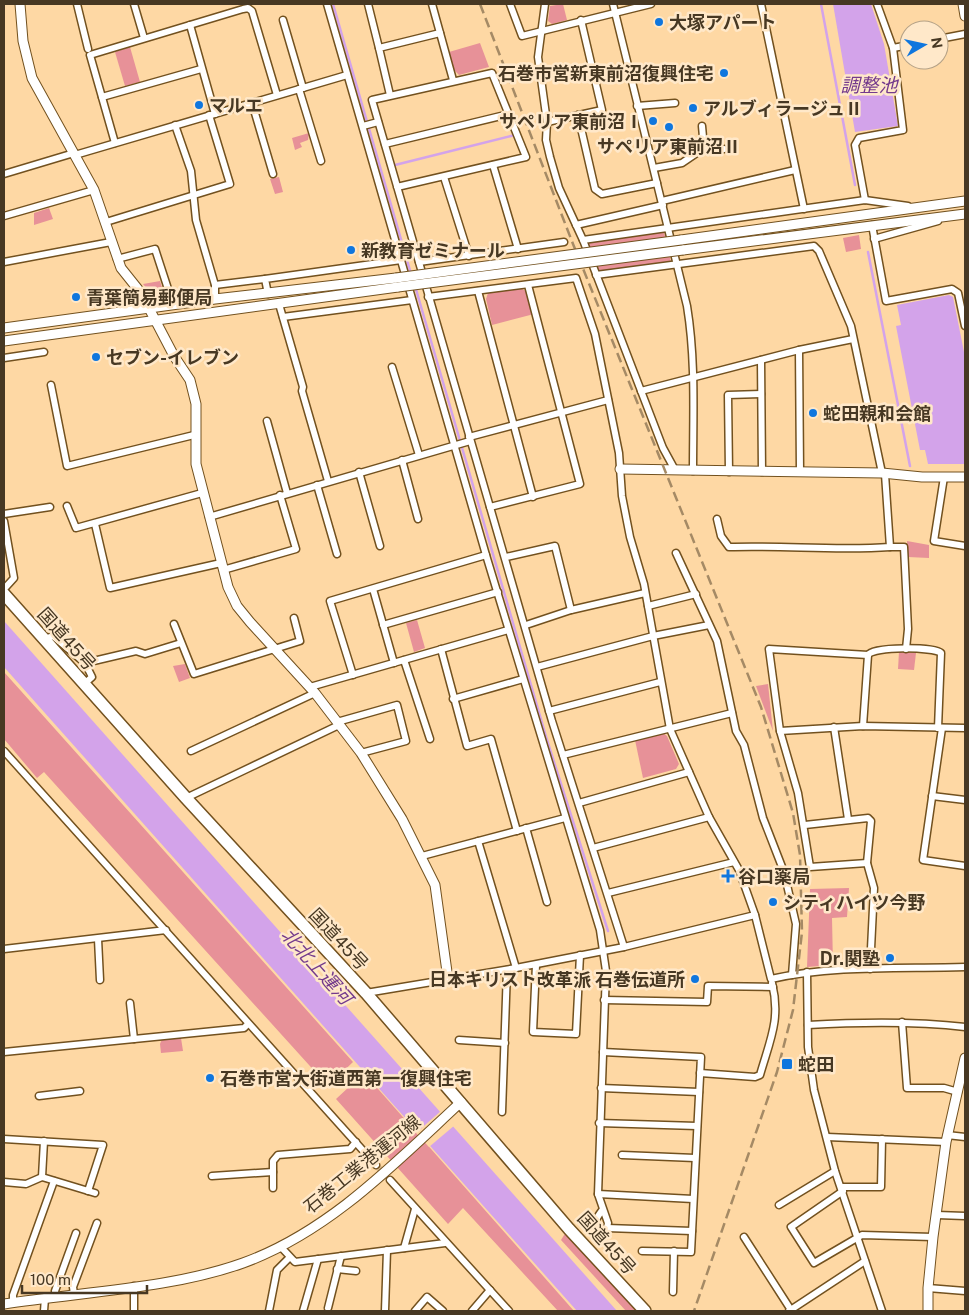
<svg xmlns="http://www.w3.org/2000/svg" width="969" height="1315" font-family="'Public Sans','Noto Sans JP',sans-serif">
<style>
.green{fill:#e79198}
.water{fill:#d3a3ea}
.pier{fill:#fed8a4}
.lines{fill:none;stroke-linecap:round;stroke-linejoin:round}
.stream{stroke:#d3a3ea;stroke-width:2.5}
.minor-tunnel{stroke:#d9b88a;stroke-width:6;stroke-dasharray:6 3;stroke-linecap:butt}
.minor-casing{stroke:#72511f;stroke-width:9}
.tertiary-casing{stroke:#72511f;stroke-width:11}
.trunk-casing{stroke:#72511f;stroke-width:14}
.minor{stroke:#fff;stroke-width:6}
.tertiary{stroke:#fff;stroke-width:9}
.trunk{stroke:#fff;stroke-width:11}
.rail{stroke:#a58a65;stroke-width:2.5;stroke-dasharray:10 5;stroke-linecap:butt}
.tertiary-bridge-casing{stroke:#72511f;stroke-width:11;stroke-linecap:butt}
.tertiary-bridge{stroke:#fff;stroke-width:9}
.poi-dot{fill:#0f76de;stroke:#ffe8c9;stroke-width:2}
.labels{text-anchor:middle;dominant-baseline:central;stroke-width:5;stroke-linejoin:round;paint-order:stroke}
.poi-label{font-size:18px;font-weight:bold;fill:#473823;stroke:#ffe8c9;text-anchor:start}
.street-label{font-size:18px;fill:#473823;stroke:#ffe8c9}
.water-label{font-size:19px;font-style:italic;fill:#743a8c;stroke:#ffe8c9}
</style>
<rect width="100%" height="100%" fill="#fed8a4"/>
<!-- green -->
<g class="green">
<path d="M563,4L567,20L552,24L548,21L550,6Z"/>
<path d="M480,43L489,67L459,75L454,70L449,52Z"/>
<path d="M130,47L140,82L125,86L115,52Z"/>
<path d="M309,133L308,140L300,143L302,147L295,150L292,138Z"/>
<path d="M279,177L283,192L275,194L270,179Z"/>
<path d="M49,208L53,219L34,225V213Z"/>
<path d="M664,232L671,262L597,272L588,242Z"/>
<path d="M859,235L861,249L846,252L843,238Z"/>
<path d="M160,281L164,294L153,296L143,284Z"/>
<path d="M522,289L528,292L534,314L492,325L486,299L488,293Z"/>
<path d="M907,541L929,545V558L908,557Z"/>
<path d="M417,620L425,648L414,652L406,623Z"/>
<path d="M899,652L916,653L914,670L898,669Z"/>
<path d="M185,664L190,678L179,682L173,666Z"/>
<path d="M4,672L353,1062L328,1086L44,772L37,778L4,739Z"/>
<path d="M768,684L773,731L756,686Z"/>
<path d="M663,733L667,736L679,764L676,769L643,778L635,740Z"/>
<path d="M849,888L847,917L832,918L833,965L807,967L810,889Z"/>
<path d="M181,1038L183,1051L161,1053L160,1044L162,1039Z"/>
<path d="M364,1073L574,1311H558L463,1208L448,1224L336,1099Z"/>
<path d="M566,1232L637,1311H626L561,1240Z"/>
</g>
<!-- water -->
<g class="water">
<path d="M833,4H871L884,44L898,126L855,132Z"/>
<path d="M949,295L953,297L965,357V464H928L925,450H920L896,326L901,325L897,305Z"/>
<path d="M4,621L617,1311H577L4,667Z"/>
</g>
<!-- pier -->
<path class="pier" d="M442,1110L455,1125L429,1147L416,1133Z"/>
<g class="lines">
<!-- stream -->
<g class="stream">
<path d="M333,4L411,274"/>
<path d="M821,4L855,185"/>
<path d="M395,165L515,135"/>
<path d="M868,252L910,466"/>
<path d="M415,286L547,740L608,931"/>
</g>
<!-- minor-tunnel -->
<path class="minor-tunnel" d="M376,1165L390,1180"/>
<!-- minor casing -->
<g class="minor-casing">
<g id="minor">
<path d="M77,4L88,49"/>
<path d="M134,4L144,38"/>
<path d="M327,4L486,555L600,930L606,971L598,1194L608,1223L607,1228L602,1230L597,1228C594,1220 598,1216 603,1209"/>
<path d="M368,4L379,48"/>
<path d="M432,4L453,80"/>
<path d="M510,4L522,36L651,4"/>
<path d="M545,4L538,57L547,122L546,140L550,157L559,188L583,240L663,448L675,470"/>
<path d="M613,4L687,306C696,361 693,416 693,471"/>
<path d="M761,4L804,209"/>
<path d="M283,20L303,88"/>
<path d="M190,25L215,114"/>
<path d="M939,39L965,34"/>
<path d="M893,48L909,45"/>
<path d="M299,89L321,161"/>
<path d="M390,95L379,48L440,33"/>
<path d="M102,97L201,69"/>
<path d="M252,103L273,174"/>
<path d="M637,106L675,103"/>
<path d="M578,115L595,189L602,194L657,183"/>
<path d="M547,122L602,110L581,20"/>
<path d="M175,125L191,171L196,220L215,285V299"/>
<path d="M363,126L378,122"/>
<path d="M115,143L90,55L243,9L248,8L252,11L277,95"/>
<path d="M385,144L509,114"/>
<path d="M704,148L709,151L724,149"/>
<path d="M75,155L347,75"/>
<path d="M493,165L518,249"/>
<path d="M654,168L682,163L704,148L702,126"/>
<path d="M4,174L74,153"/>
<path d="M444,177L469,256"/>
<path d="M865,200L855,145L859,138L903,130L893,48L877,4"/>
<path d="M662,201L795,170"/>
<path d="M4,216L94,190"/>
<path d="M106,222L230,184L209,115"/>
<path d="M576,225L663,205"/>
<path d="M872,225L886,301L952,289L958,293L965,326"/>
<path d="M874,239L938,221"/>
<path d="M583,240L865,200L908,206"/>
<path d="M117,259L155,249L169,292"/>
<path d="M4,262L111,242"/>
<path d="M419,262L564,242"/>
<path d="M596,275L814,246L819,251L851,326L882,473"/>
<path d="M215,285L265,279"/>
<path d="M478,291L533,497"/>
<path d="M268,294L265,279L401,260"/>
<path d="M428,297L576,278L595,334L619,453L622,496L630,537L644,584L670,729L709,817L739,870L755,915L624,947"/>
<path d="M279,304L303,387L302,391L328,481"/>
<path d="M283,317L412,300"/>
<path d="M799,350L800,472"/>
<path d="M4,358L44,352"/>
<path d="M761,360L762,472"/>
<path d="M392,367L419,455"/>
<path d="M51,385L67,466L194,435"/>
<path d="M641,391L799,350L853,339"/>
<path d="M267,421L287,493"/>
<path d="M469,437L608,400"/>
<path d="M402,460L418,519"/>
<path d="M359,472L380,546"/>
<path d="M729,472L728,395L761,394"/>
<path d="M944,477L934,541L965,546"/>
<path d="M317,485L337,554"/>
<path d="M67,506L76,528L202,493"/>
<path d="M490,507L580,484L528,285"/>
<path d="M4,514L50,507"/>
<path d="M209,517L470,441"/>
<path d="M717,519L721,536L729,547C783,545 836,551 890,547L885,474"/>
<path d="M4,521L14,578L4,589"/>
<path d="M95,524L110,588L221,563"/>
<path d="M890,547H904L908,629L906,649"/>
<path d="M676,553L717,641L736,731L744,745L763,818L784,872L796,924L792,975"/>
<path d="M506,557L555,546L571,610"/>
<path d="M223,570L296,549L280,495"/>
<path d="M373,589L394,663"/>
<path d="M648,606L696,594"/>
<path d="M174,624L194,674L300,641L294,618"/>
<path d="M383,625L498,592"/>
<path d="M526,625L571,610L645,593"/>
<path d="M44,639L53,636L85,663L136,651L145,654L181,643"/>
<path d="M441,649L467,746L491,739L517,831"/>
<path d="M404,660L430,739"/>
<path d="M537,667L653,636L709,625"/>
<path d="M353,675L330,601L486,555"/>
<path d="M84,684L92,677L85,663"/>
<path d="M310,687L508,630"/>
<path d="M453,699L523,679"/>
<path d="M549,711L660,682"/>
<path d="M337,722L397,705L406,741L361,753"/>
<path d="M863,726L868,655C873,646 934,647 941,653L938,728"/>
<path d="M834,727L848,819"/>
<path d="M942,728L923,860L965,866"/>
<path d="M780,731L863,726L965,728"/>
<path d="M4,751L376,1165"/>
<path d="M191,751L315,693"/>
<path d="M563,755L732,713"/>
<path d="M932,796L965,800"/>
<path d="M186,798L339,725"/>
<path d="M579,803L689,772"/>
<path d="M805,825L868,818L871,821L867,863L874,888L870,969"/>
<path d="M526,828L547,902"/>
<path d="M478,841L516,968"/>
<path d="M593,848L709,817"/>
<path d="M422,856L565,818"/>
<path d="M867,863L810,867L798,793L780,731L769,649L868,655"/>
<path d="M608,893L734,862"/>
<path d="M755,915L771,979C835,965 900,969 965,967"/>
<path d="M98,939L100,980"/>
<path d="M4,949L166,930"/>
<path d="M536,965L533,1032L576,1034L580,955"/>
<path d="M807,972L808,1047L814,1090L835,1171L882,1311"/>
<path d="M366,993L516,968L624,947L552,721L372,100L492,73L526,157L397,187"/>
<path d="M604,1000L707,1002L708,986L773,987"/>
<path d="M130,1003L134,1039"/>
<path d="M902,1022L907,1088H944L958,1092"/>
<path d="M808,1025C861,1022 913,1021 965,1027"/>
<path d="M459,1040L505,1043"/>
<path d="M4,1052L244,1028L248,1024"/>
<path d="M603,1052L701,1057L691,1252L642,1251"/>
<path d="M700,1073L755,1077L760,1075C770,1040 781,1019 772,983"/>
<path d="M601,1088L699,1092"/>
<path d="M39,1096L80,1091"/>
<path d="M502,1112L507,970"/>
<path d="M599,1123L697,1126"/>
<path d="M947,1135L965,1137"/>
<path d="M827,1137L946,1142"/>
<path d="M4,1139L103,1145L88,1191"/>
<path d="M622,1155L695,1158"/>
<path d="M212,1176L273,1172"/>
<path d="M42,1177L44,1141"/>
<path d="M390,1180L509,1311"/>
<path d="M4,1182L26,1184L42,1177L95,1193"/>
<path d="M842,1187H881L882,1139"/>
<path d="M273,1188V1161L278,1155L350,1149L356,1142"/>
<path d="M843,1191L791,1227L814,1263L862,1235L933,1237"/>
<path d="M598,1194L693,1199"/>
<path d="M779,1205L835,1171"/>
<path d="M937,1215L965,1216"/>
<path d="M607,1228L692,1231"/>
<path d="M744,1237L791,1310"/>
<path d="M280,1246L295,1262L445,1243"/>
<path d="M404,1248L415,1209"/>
<path d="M337,1269L356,1271"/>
<path d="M928,1288L965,1291"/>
<path d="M673,1292L674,1251"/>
<path d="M74,1294L73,1287L97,1223"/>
<path d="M56,1297L55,1291L76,1233"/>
<path d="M13,1302V1295L54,1181"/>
<path d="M328,1308L341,1256"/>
<path d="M44,1311L45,1298"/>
<path d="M134,1311V1286"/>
<path d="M269,1311L277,1270L289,1258"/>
<path d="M303,1311L318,1259"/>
<path d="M385,1311L387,1250"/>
<path d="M415,1311L427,1297L443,1311"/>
<path d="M472,1311L490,1290"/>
<path d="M789,1311L865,1261"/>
</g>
</g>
<!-- tertiary casing -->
<g class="tertiary-casing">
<g id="tertiary">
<path d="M20,4L23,41L32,78L94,190L121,268L141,293L174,356L190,380L196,404V464L228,587L237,606L250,622L315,693L361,753L402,819L435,885L448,979"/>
<path d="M963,4L965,16"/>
<path d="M681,240L965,201"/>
<path d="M683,250L965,214"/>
<path d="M4,328L215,299L396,278"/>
<path d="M4,341L398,287"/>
<path d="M620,469L882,473L922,477H965"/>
<path d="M4,1304C79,1292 171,1289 243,1263C329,1232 395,1163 461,1102"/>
<path d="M928,1311V1288L933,1237L946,1142L965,1058"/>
</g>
</g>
<!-- trunk casing -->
<g class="trunk-casing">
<path id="trunk" d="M4,594L186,798L366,993L569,1229L645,1311"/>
</g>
<!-- minor -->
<use href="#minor" class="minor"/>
<!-- tertiary -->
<use href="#tertiary" class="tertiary"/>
<!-- trunk -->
<use href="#trunk" class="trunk"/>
<!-- rail -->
<path class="rail" d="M480,4L573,244L761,707L793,813L800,855L802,932L793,1010L777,1072L694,1311"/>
<!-- tertiary-bridge casing -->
<g class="tertiary-bridge-casing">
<g id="tertiary-bridge">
<path d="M396,278L681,240"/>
<path d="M398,287L683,250"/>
</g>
</g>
<!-- tertiary-bridge -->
<use href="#tertiary-bridge" class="tertiary-bridge"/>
</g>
<!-- markers -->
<g class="poi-dot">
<circle cx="659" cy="22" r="5"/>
<circle cx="724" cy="73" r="5"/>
<circle cx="199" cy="105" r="5"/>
<circle cx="693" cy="108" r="5"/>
<circle cx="653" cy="121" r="5"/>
<circle cx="669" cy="127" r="5"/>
<circle cx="351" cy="250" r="5"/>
<circle cx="76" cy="297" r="5"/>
<circle cx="96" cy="357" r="5"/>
<circle cx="813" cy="413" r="5"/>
<path d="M725.5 868.5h5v5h5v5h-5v5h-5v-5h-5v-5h5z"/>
<circle cx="773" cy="902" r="5"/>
<circle cx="890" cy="958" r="5"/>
<circle cx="695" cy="979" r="5"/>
<rect x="781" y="1058" width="12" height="12" rx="2.5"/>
<circle cx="210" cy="1078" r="5"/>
</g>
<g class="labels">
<!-- poi labels -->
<g class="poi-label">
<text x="669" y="22">大塚アパート</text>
<text x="714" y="73" text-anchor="end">石巻市営新東前沼復興住宅</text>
<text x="209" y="105">マルエ</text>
<text x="703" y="108">アルブィラージュⅡ</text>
<text x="643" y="121" text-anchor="end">サペリア東前沼Ⅰ</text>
<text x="669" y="146" text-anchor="middle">サペリア東前沼Ⅱ</text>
<text x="361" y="250">新教育ゼミナール</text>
<text x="86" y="297">青葉簡易郵便局</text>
<text x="106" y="357">セブン-イレブン</text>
<text x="823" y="413">蛇田親和会館</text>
<text x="738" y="876">谷口薬局</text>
<text x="783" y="902">シティハイツ今野</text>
<text x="880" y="958" text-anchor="end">Dr.関塾</text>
<text x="685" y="979" text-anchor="end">日本キリスト改革派 石巻伝道所</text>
<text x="798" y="1064">蛇田</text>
<text x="220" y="1078">石巻市営大街道西第一復興住宅</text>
</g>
<!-- street labels -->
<g class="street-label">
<text transform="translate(67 639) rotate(48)">国道45号</text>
<text transform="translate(339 939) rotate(47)">国道45号</text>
<text transform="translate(362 1164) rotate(-39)">石巻工業港運河線</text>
<text transform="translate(607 1243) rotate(48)">国道45号</text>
</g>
<!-- water labels -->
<g class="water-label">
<text x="869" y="85">調整池</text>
<text transform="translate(317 966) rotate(48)">北北上運河</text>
</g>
</g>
<!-- border -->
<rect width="969" height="1315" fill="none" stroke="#473823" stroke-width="10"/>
<!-- north arrow -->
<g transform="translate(924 45) rotate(81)"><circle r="24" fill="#ffe8c9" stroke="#b5a287"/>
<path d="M0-4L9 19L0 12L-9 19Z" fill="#0f76de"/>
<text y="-8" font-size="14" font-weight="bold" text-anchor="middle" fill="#473823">N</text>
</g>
<!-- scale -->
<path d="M22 1285v8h125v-8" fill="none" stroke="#473823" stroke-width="2.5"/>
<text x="30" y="1285" font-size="15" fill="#473823" stroke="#ffe8c9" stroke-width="4" paint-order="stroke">100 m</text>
</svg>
